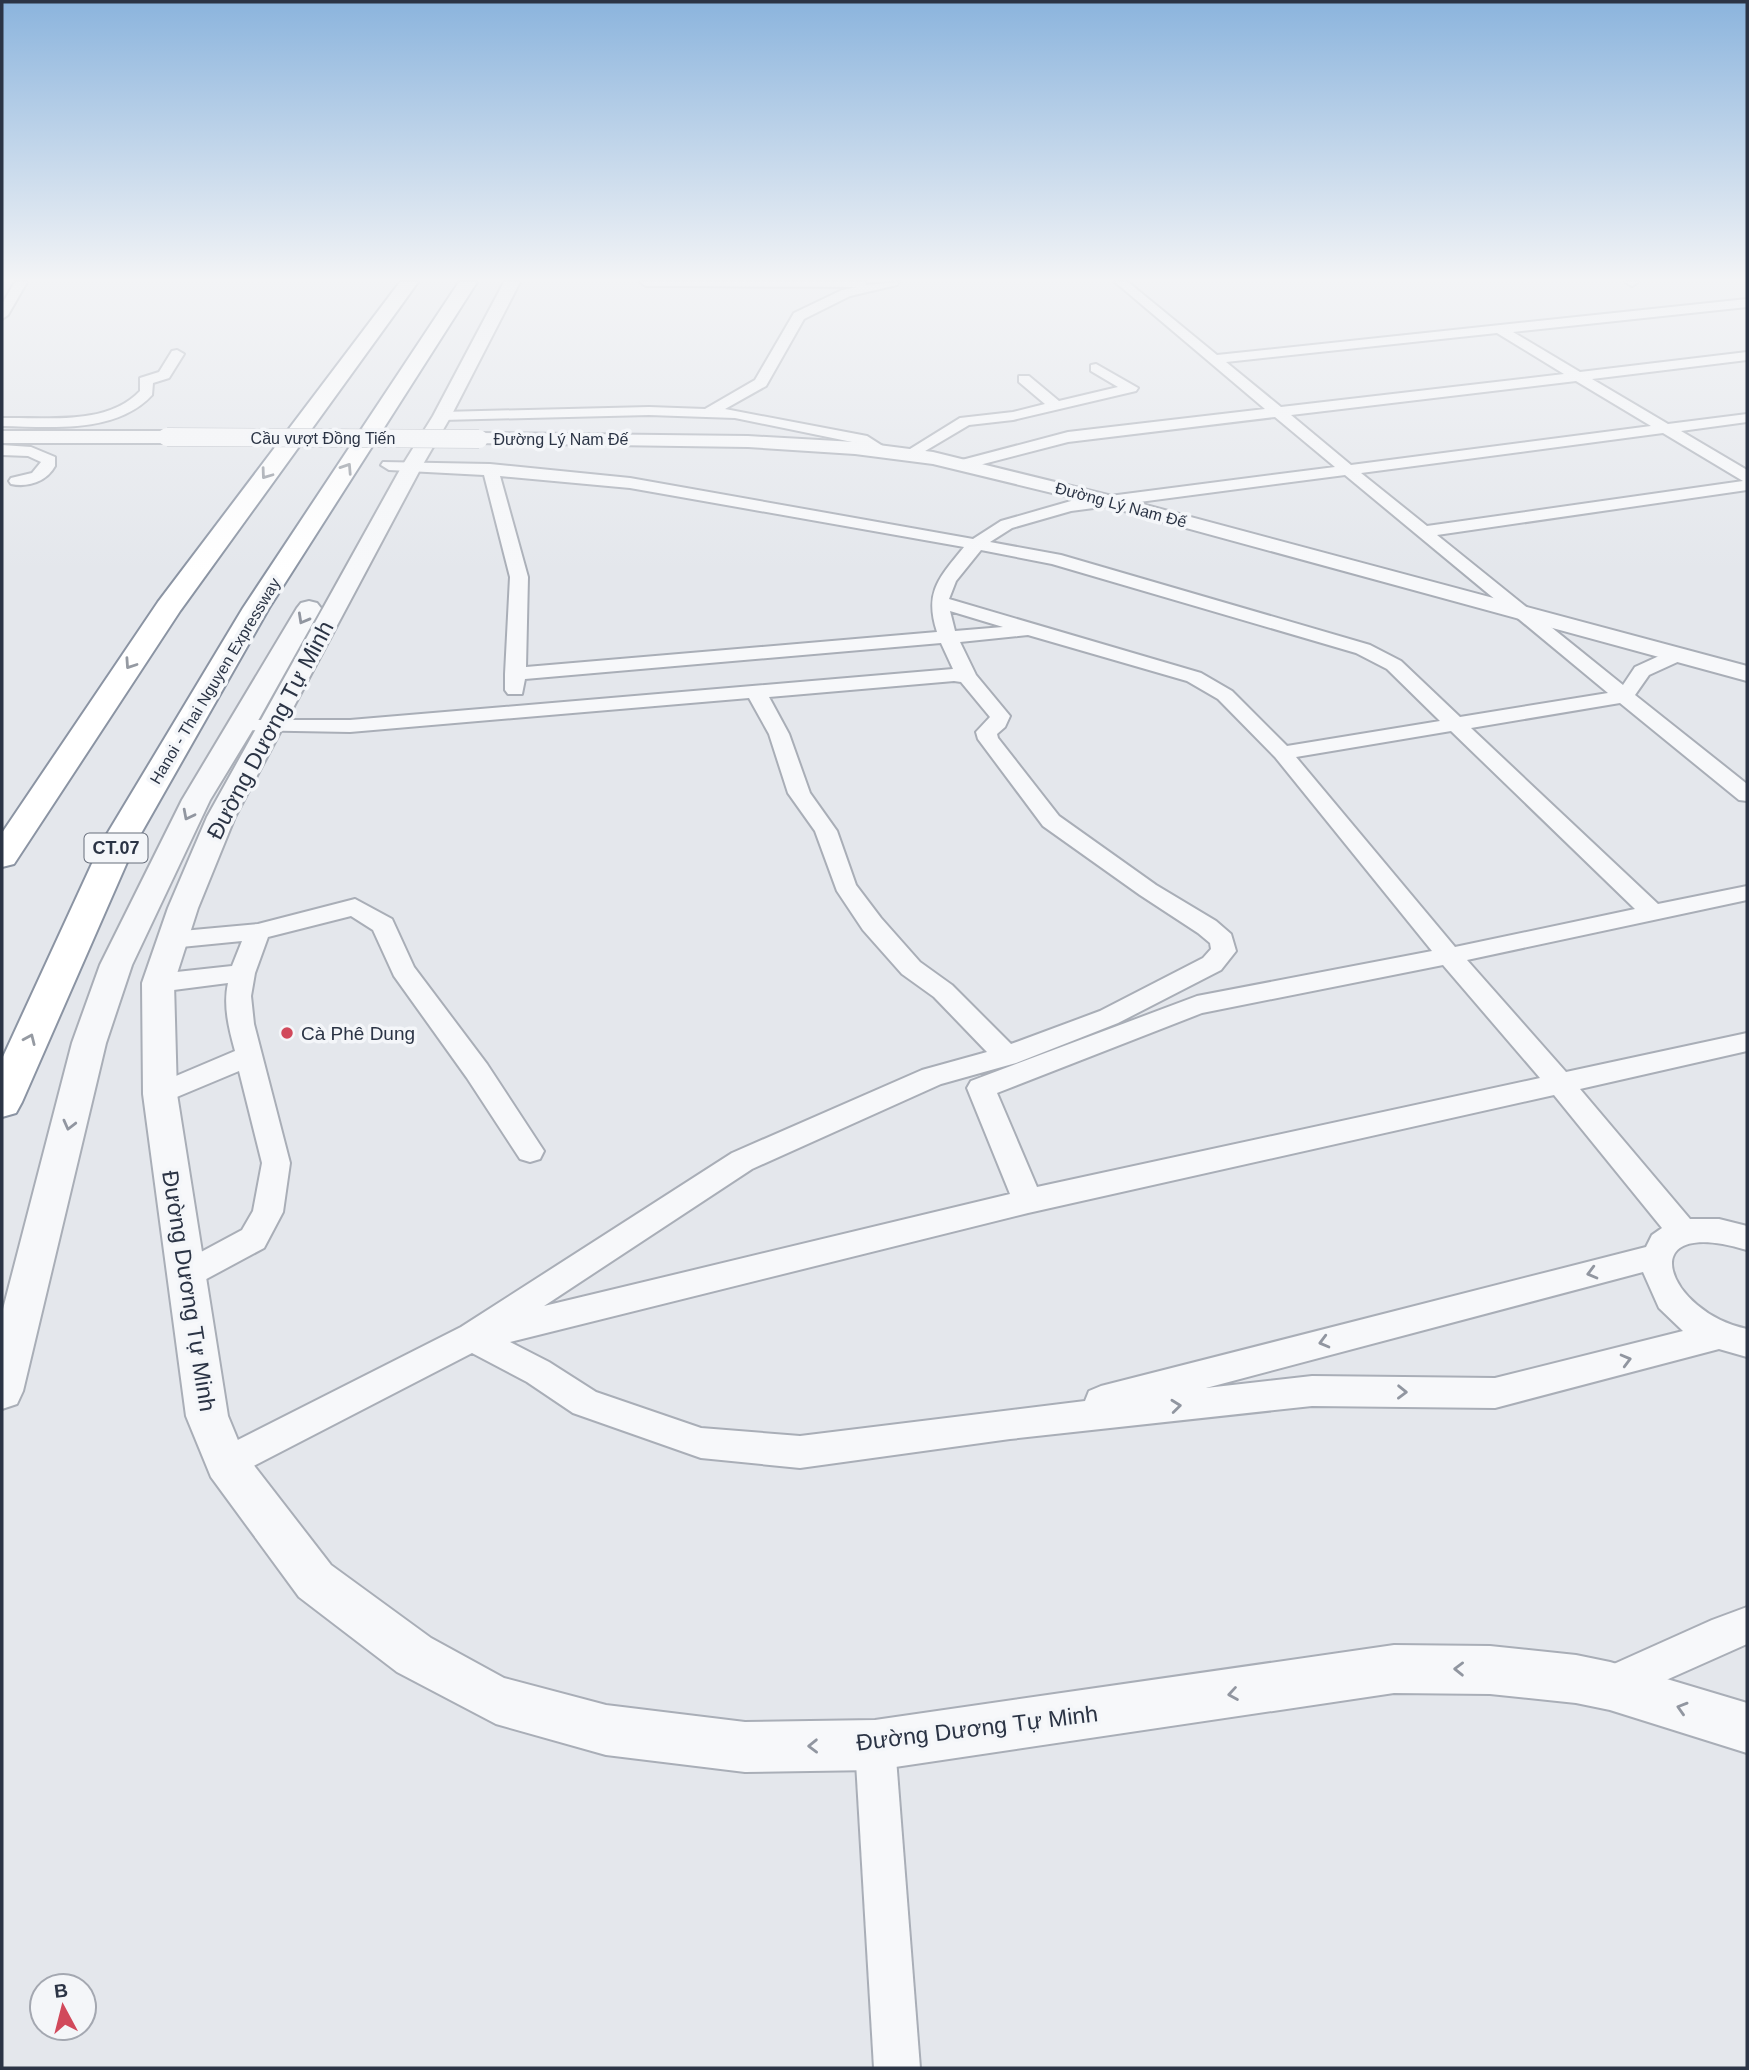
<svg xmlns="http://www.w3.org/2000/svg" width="1749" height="2070" font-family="Arial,sans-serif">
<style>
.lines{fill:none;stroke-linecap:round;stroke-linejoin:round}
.minor-casing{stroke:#a9aeb7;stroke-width:4}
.tertiary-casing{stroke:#a9aeb7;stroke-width:4}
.motorway-casing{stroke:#8b94a3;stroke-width:4}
.minor{fill:#f7f8fa;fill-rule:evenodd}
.tertiary{fill:#f7f8fa;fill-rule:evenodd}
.motorway{fill:#fff;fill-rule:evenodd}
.tertiary-bridge-casing{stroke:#a9aeb7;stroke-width:19;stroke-linecap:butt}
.tertiary-bridge{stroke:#f7f8fa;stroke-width:18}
.oneway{stroke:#959aa2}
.oneway2{stroke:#9196a0}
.poi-dot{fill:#d1495b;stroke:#f4f6f9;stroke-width:2.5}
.labels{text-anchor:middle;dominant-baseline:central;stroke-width:7;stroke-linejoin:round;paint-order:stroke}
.far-street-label{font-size:16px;fill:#2b3445;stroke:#f4f6f9}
.shield{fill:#f4f6f9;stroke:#676e7b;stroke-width:2}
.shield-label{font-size:18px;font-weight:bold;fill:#2b3445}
.poi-label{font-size:19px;fill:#2b3445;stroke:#f4f6f9;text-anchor:start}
.near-street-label{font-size:23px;fill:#2b3445;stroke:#f4f6f9}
</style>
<rect width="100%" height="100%" fill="#e4e7ec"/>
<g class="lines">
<!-- minor casing -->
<g class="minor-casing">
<g id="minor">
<path d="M15,282H27L8,315L2,319V304Z"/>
<path d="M640,282H866V285L899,282L897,285L850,296L804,319L766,386L725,409L867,436L892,452L884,457L857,443L735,418L649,415L442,420L435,416L442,412L649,407L705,409L755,380L794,313L842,290L857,287L646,286Z"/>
<path d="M1115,282H1128L1217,355L1747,299V307L1513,332L1580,372L1747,352V360L1592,379L1668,424L1747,414V422L1681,431L1747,470V490L1437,535L1623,685L1635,667L1670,651H1684L1687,655L1684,659L1649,675L1635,695L1747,784V801L1739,800L1620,703L1471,728L1658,904L1747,886V900L1467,960L1566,1072L1747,1033V1051L1580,1089L1690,1219H1719L1747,1226V1250C1628,1214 1668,1313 1747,1329V1357L1719,1349L1495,1408L1312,1406L1010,1439L800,1468L701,1458L573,1413L527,1382L472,1353L238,1474L226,1479L214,1474L209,1463L214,1452L461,1327L732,1153L922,1070L987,1052L934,997L902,974L863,930L837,891L815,831L788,793L769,734L749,698L350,732L235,730L232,726L235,722L242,720H350L953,669L941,643L525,679L522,694H508L505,690V674L510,577L484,475L389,470L381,465L383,462L490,464L630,478L973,539L1001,521L1071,501L1335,467L1275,417L1068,442L964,469L958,467L956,464L958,461L1068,432L1265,409ZM1497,333L1564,374L1281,407L1226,362ZM1576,381L1651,426L1351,465L1291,415ZM1663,433L1743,481L1427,526L1361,473ZM1345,475L1608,693L1460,717L1401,661L1370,645L1061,555L990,542L1012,528L1071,511ZM500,476L630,488L964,547C939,578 924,592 937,632L526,667L528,577ZM981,550L1052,564L1356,653L1387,669L1440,721L1287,746L1232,691L1201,673L949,599L956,581ZM950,611L1003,627L955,631ZM1028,635L1187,681L1218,699L1275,757L1432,951L1197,996L971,1081L967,1088L1010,1194L544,1306L752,1169L941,1084L1016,1063L1118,1023L1221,970L1236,951L1231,934L1216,921L1156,885L1059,816L998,738L997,734L1005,727L1010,716L976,675L960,642ZM954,681L961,682L990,717L976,732L978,739L1043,826L1140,895L1198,933L1210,943L1211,949L1203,958L1100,1011L1011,1044L952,985L920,962L881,918L856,885L837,831L810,793L789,734L769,697ZM1451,731L1635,909L1455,947L1296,757ZM1443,965L1540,1078L1037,1187L997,1093L1202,1013ZM1554,1095L1662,1228L1652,1235L1646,1247L1101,1386L1089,1391L1085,1401L800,1436L701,1428L596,1392L549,1362L510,1342L1028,1213ZM1643,1272L1659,1308L1683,1331L1495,1378L1312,1376L1206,1388Z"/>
<path d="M1625,282H1638L1632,286Z"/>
<path d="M177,350L184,354L169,378L153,383L152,395C116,434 51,427 2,426V418C46,417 107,426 140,391V378L159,372L172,351Z"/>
<path d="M1096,364L1138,388L1136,391L1013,420L969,425L915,457L910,459L902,454L960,418L1013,412L1045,404L1019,382V376H1029L1059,401L1118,387L1091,371V365Z"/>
<path d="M2,445L31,447L55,457V466C47,481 28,488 11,484L9,481L11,478L32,473L41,462L28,456L2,455Z"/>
<path d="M355,899L392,919L414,967L487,1064L544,1151L540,1159L530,1162L520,1159L467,1078L394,976L373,930L351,916L268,937L255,973L251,996L254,1024L290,1163L283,1212L264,1248L197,1284L186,1288L175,1284L171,1275L175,1266L242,1230L253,1211L262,1163L239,1071L160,1104L150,1101L146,1094L150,1087L235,1051C229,1029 223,1006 228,983L158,992L149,989L145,983L149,977L158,974L232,966L242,941L171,948L162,946L159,940L162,934L171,932L258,924Z"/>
<path d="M1747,1607V1644L1610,1705L1596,1700L1591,1686L1596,1672L1712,1620Z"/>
<path d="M875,1725L889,1731L895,1745L920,2068H874L855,1745L861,1731Z"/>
</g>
</g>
<!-- tertiary casing -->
<g class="tertiary-casing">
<g id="tertiary">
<path d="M504,282H520L451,416L422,466L235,817L198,908L174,983L177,1094L228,1416L242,1450L331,1565L431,1638L504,1678L606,1705L745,1722L875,1720L1394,1645L1490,1646L1576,1655L1610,1662L1747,1703V1753L1610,1710L1576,1703L1490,1694L1394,1693L875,1770L745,1772L606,1755L496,1724L397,1672L299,1597L211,1477L186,1416L143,1094L142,983L168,908L207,817L402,466L433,416Z"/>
<path d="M2,431H167L177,437L167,443H2Z"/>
<path d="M479,433L748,436L855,442L933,452L1116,497L1747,666V681L1102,505L933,464L855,454L748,447L472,443L469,439Z"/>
<path d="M309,601L317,603L321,608L255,726L210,800L132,965L106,1043L23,1391L17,1404L2,1409V1313L72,1043L100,965L182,800L297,608L301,603Z"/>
</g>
</g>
<!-- motorway casing -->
<g class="motorway-casing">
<g id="motorway">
<path d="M400,282H418L180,611L14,864L2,867V833L158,602Z"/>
<path d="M459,282H477L269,608L135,844L22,1102L16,1113L2,1117V1059L101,844L243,608Z"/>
</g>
</g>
<!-- minor -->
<use href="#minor" class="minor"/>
<!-- tertiary -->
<use href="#tertiary" class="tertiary"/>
<!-- motorway -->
<use href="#motorway" class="motorway"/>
<!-- tertiary-bridge casing -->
<g class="tertiary-bridge-casing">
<path id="tertiary-bridge" d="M167,437L479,439"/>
</g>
<!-- tertiary-bridge -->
<use href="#tertiary-bridge" class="tertiary-bridge"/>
</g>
<!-- one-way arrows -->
<defs><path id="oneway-chevron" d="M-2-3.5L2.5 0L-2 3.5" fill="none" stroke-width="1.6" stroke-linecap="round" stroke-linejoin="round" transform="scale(1.75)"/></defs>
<g class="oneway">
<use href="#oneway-chevron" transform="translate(347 468) rotate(-57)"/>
<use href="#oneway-chevron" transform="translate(266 474) rotate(126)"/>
<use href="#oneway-chevron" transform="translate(130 664) rotate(124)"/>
<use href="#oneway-chevron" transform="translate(30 1039) rotate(-66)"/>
</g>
<g class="oneway2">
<use href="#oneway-chevron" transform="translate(303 619) rotate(119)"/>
<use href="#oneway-chevron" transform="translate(188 815) rotate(117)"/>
<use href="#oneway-chevron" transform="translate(69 1125) rotate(104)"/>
<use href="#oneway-chevron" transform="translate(1592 1273) rotate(165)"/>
<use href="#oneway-chevron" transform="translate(1324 1342) rotate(165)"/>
<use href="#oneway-chevron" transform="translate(1626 1360) rotate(-15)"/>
<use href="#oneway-chevron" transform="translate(1402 1392) rotate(1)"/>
<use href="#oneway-chevron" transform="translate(1176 1406) rotate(-6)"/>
<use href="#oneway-chevron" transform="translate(1459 1669) rotate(-179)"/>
<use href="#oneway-chevron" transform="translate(1233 1694) rotate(171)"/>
<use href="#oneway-chevron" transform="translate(1682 1708) rotate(-163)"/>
<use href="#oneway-chevron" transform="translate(813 1746) rotate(179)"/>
</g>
<!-- sky -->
<linearGradient id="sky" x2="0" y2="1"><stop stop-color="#8bb4dd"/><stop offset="0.49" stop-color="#f3f4f6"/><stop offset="1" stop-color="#f3f4f6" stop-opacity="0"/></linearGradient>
<rect width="1749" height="571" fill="url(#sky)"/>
<!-- markers -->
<circle class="poi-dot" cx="287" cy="1033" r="7"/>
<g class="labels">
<!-- far-street labels -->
<g class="far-street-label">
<text x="323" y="438">Cầu vượt Đồng Tiến</text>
<text x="561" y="439">Đường Lý Nam Đế</text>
<text transform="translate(1121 505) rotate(15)">Đường Lý Nam Đế</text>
<text transform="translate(215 681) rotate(-59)">Hanoi - Thai Nguyen Expressway</text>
</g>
<!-- shield labels -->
<rect class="shield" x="84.5" y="833.5" width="63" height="29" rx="5"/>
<g class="shield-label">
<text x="116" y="848">CT.07</text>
</g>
<!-- poi labels -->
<g class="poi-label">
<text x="301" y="1033">Cà Phê Dung</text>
</g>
<!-- near-street labels -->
<g class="near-street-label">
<text transform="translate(270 730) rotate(-62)">Đường Dương Tự Minh</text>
<text transform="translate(189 1291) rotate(81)">Đường Dương Tự Minh</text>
<text transform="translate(977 1728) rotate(-7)">Đường Dương Tự Minh</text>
</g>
</g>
<!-- border -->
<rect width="1749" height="2070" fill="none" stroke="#2b3445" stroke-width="7"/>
<!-- north arrow -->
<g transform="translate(63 2007) rotate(353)"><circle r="33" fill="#f4f6f9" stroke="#a4a8b1" stroke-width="2"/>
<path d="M0-5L12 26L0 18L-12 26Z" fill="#d1495b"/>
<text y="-10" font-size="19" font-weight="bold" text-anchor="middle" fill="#2b3445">B</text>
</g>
</svg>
